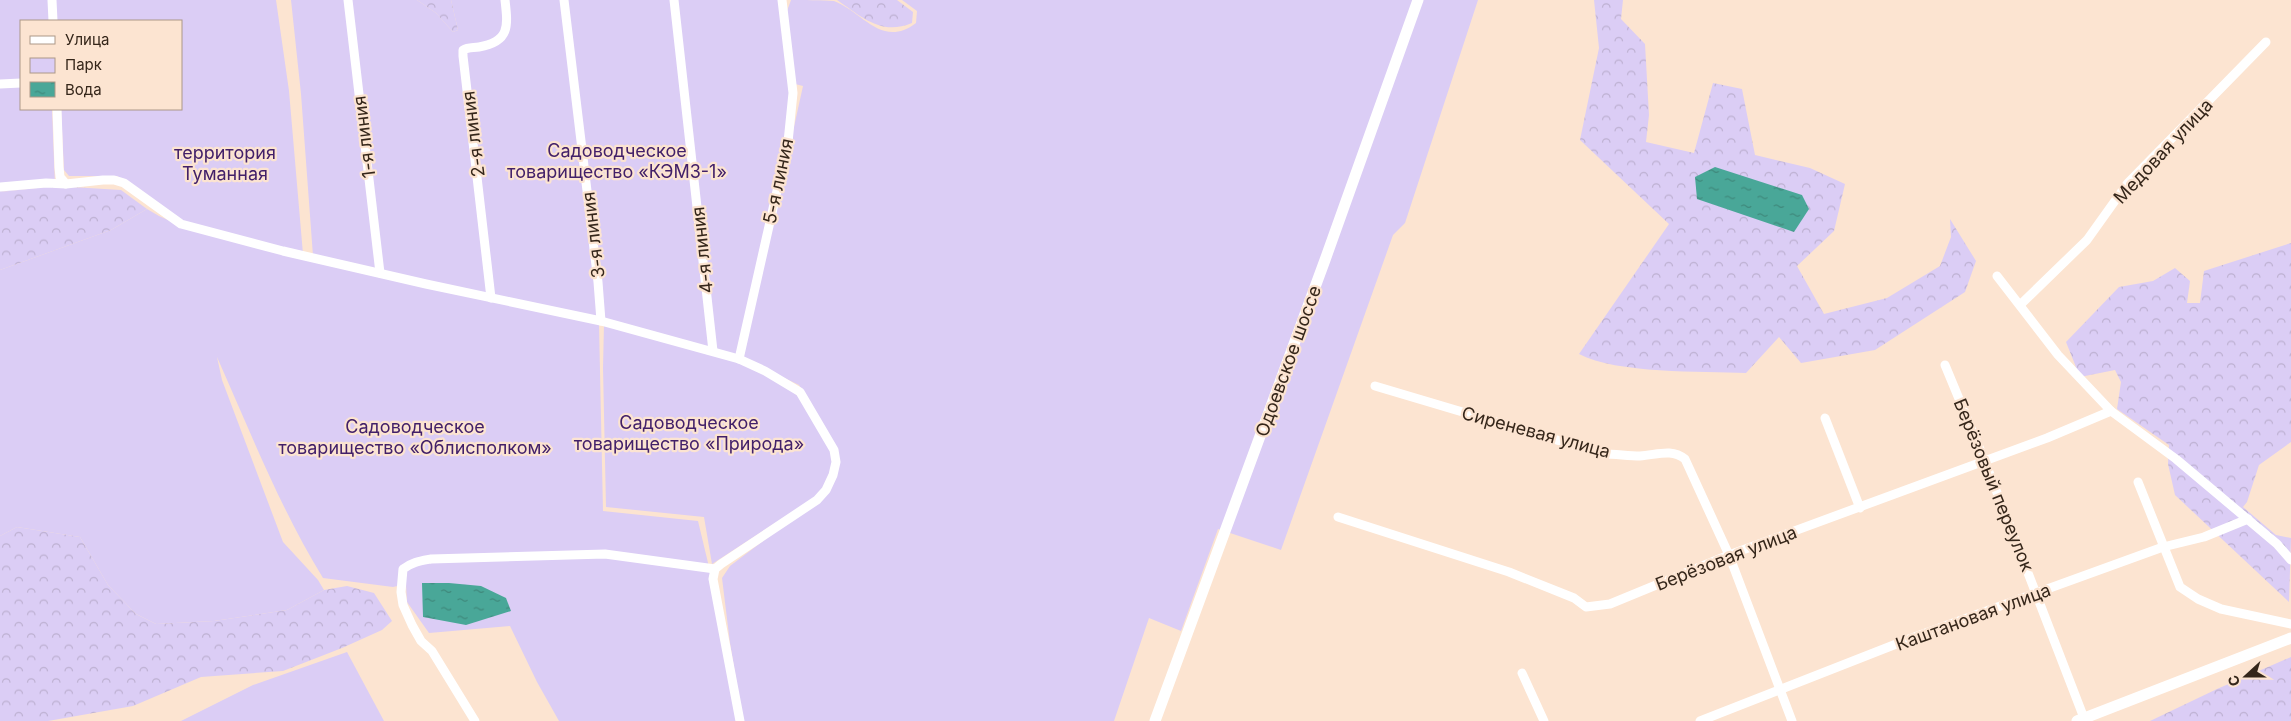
<svg xmlns="http://www.w3.org/2000/svg" width="2291" height="721" font-family="Inter,sans-serif">
<style>
.green{fill:#dbcdf5}
.forest{fill:url(#forest-crowns)}
.water{fill:url(#water-ripples)}
.lines{fill:none;stroke-linecap:round;stroke-linejoin:round}
.minor{stroke:#fff;stroke-width:9}
.major{stroke:#fff;stroke-width:11}
.labels{text-anchor:middle;dominant-baseline:central;stroke-width:4.5;stroke-linejoin:round;paint-order:stroke}
.street-label{font-size:18px;fill:#35261a;stroke:#fce4d1}
.park-label{font-size:18px;fill:#422069;stroke:#fce4d1}
</style>
<defs>
<pattern id="forest-crowns" width="20" height="18" patternUnits="userSpaceOnUse" patternTransform="scale(1.25)"><rect width="20" height="18" fill="#dbcdf5"/><path d="M2 6a3 3 0 1 1 6 0M12 15a3 3 0 1 1 6 0" fill="none" stroke="#bdb0d1"/></pattern>
<pattern id="water-ripples" width="26" height="14" patternUnits="userSpaceOnUse" patternTransform="scale(1.25)"><rect width="26" height="14" fill="#49a798"/><path d="M2 4q2-2 4 0t4 0M15 11q2-2 4 0t4 0" fill="none" stroke="#3e887b"/></pattern>
</defs>
<rect width="100%" height="100%" fill="#fce4d1"/>
<!-- green -->
<g class="green">
<path d="M0,0H49L50,21H21V109H52L55,186L0,192Z"/>
<path d="M55,0H276L289,91L303,254L187,224L117,176H69L64,170L61,109H181V21H56Z"/>
<path d="M291,0H417L436,13L453,32L458,30L451,0H779L791,95L787,136L737,355L313,256L301,94Z"/>
<path d="M791,0C801,0 824,0 834,1C863,12 882,49 916,23L917,11L902,0H1478L1405,223L1393,235L1281,550L1218,529L1181,631L1149,618L1114,721H743L730,643L722,578L730,566L830,490L835,445L799,385L743,358L803,86L795,84L787,11Z"/>
<path d="M147,209L159,216L188,229L599,324L603,511L698,521L709,567L736,721H559L537,682L510,626L429,633L407,602L406,584L393,587L323,578C280,508 250,431 217,357L222,380L283,542L318,580L324,590L287,610L214,621L156,624L136,614L108,585L80,537L17,527L0,536V270L111,230Z"/>
<path d="M604,324C662,340 755,357 799,397C809,407 823,439 832,453L834,463L820,494L712,564L704,517L606,507L603,368Z"/>
<path d="M347,652L384,721H181L253,685Z"/>
</g>
<!-- forest -->
<g class="forest">
<path d="M417,0H451L458,30L453,32L436,13Z"/>
<path d="M837,0H897L913,12L912,23C881,36 862,17 837,0Z"/>
<path d="M1594,0H1623L1621,19L1645,44L1649,115L1646,142L1694,153L1713,83L1742,89L1755,155L1810,168L1845,184L1834,231L1797,266L1824,314L1887,298L1940,266L1951,237L1950,219L1976,261L1965,292L1875,350L1801,363L1779,337L1746,373C1701,371 1617,374 1579,354L1669,224L1580,140L1599,48Z"/>
<path d="M55,186L121,190L147,209L111,230L0,270V192Z"/>
<path d="M2291,243V442L2259,465L2247,502L2243,507L2276,535L2291,538L2289,602L2175,495L2168,464L2169,445L2117,409L2121,382L2115,370L2080,377L2066,342L2119,287L2153,281L2175,268L2190,281L2187,303H2200L2204,271Z"/>
<path d="M17,527L80,537L108,585L136,614L156,624L214,621L287,610L324,590L347,586L374,593L392,621L382,630L342,648L283,671L201,677L133,706L48,721H0V536Z"/>
<path d="M2291,657V721H2150L2217,689Z"/>
</g>
<!-- water -->
<g class="water">
<path d="M1715,167L1802,195L1809,209L1794,232L1697,199L1695,177Z"/>
<path d="M422,583H449L481,586L506,598L511,611L466,625L423,617Z"/>
</g>
<g class="lines">
<!-- minor -->
<g class="minor">
<path d="M52,0L53,21"/>
<path d="M348,0L380,273"/>
<path d="M564,0L598,282L601,321"/>
<path d="M674,0L713,351"/>
<path d="M0,84L21,83"/>
<path d="M57,109L59,167L60,177L66,184L103,180H114L124,183L181,224L283,251L426,284L601,321L739,359L765,371L800,392L834,450L836,462L833,475L826,490L817,500L721,564L715,569L713,579L740,721"/>
<path d="M0,187L46,183L66,184"/>
<path d="M1997,276L2058,355L2111,411L2176,459L2277,544L2291,560"/>
<path d="M491,298L463,56V50C468,47 473,48 479,47C510,42 508,26 505,0"/>
<path d="M2020,305L2087,240L2127,184L2266,42"/>
<path d="M739,359L788,142L793,93L782,0"/>
<path d="M1945,365L1984,459L2084,718"/>
<path d="M1375,386L1604,454C1616,454 1628,456 1640,456C1657,455 1671,448 1685,459L1729,555L1792,721"/>
<path d="M1825,418L1860,508"/>
<path d="M2138,482L2180,587L2198,599L2221,609L2291,624"/>
<path d="M1338,517L1509,572L1574,598L1586,607L1610,604L1729,555L2047,438L2111,411"/>
<path d="M1522,673L1544,721"/>
<path d="M475,721L432,651L421,641L412,625L403,605L401,592L403,569C412,562 420,561 431,559L605,554L715,569"/>
<path d="M1700,721L1909,639L2163,547L2204,537L2248,519"/>
</g>
<!-- major -->
<g class="major">
<path d="M1155,721L1325,260L1418,0"/>
<path d="M2077,721L2291,638"/>
</g>
</g>
<g class="labels">
<!-- street labels -->
<g class="street-label">
<text transform="translate(473 134) rotate(-97)">2-я линия</text>
<text transform="translate(364 137) rotate(-97)">1-я линия</text>
<text transform="translate(2163 151) rotate(-47)">Медовая улица</text>
<text transform="translate(778 181) rotate(-78)">5-я линия</text>
<text transform="translate(593 235) rotate(-97)">3-я линия</text>
<text transform="translate(702 250) rotate(-96)">4-я линия</text>
<text transform="translate(1288 361) rotate(-70)">Одоевское шоссе</text>
<text transform="translate(1536 432) rotate(15)">Сиреневая улица</text>
<text transform="translate(1994 485) rotate(68)">Берёзовый переулок</text>
<text transform="translate(1726 558) rotate(-21)">Берёзовая улица</text>
<text transform="translate(1973 617) rotate(-20)">Каштановая улица</text>
</g>
<!-- park labels -->
<g class="park-label">
<text x="617" y="150">Садоводческое<tspan x="617" dy="21">товарищество «КЭМЗ-1»</tspan></text>
<text x="225" y="152">территория<tspan x="225" dy="21">Туманная</tspan></text>
<text x="689" y="422">Садоводческое<tspan x="689" dy="21">товарищество «Природа»</tspan></text>
<text x="415" y="426">Садоводческое<tspan x="415" dy="21">товарищество «Облисполком»</tspan></text>
</g>
</g>
<!-- legend -->
<rect x="20" y="20" width="162" height="90" fill="#fce4d1" stroke="#ac9888"/>
<rect x="30" y="36" width="25" height="8" fill="#ffffff" stroke="#ac9888"/>
<text x="65" y="45" font-size="15" fill="#35261a">Улица</text>
<rect x="30" y="58" width="25" height="15" fill="#dbcdf5" stroke="#ac9888"/>
<text x="65" y="70" font-size="15" fill="#35261a">Парк</text>
<rect x="30" y="82" width="25" height="15" fill="url(#water-ripples)" stroke="#ac9888"/>
<text x="65" y="95" font-size="15" fill="#35261a">Вода</text>
<!-- north arrow -->
<g transform="translate(2246 676) rotate(249)" stroke="#fce4d1" stroke-width="4" paint-order="stroke">
<path d="M0-4L9 19L0 12L-9 19Z" fill="#35261a"/>
<text y="-8" font-size="14" font-weight="bold" text-anchor="middle" fill="#35261a">С</text>
</g>
</svg>
